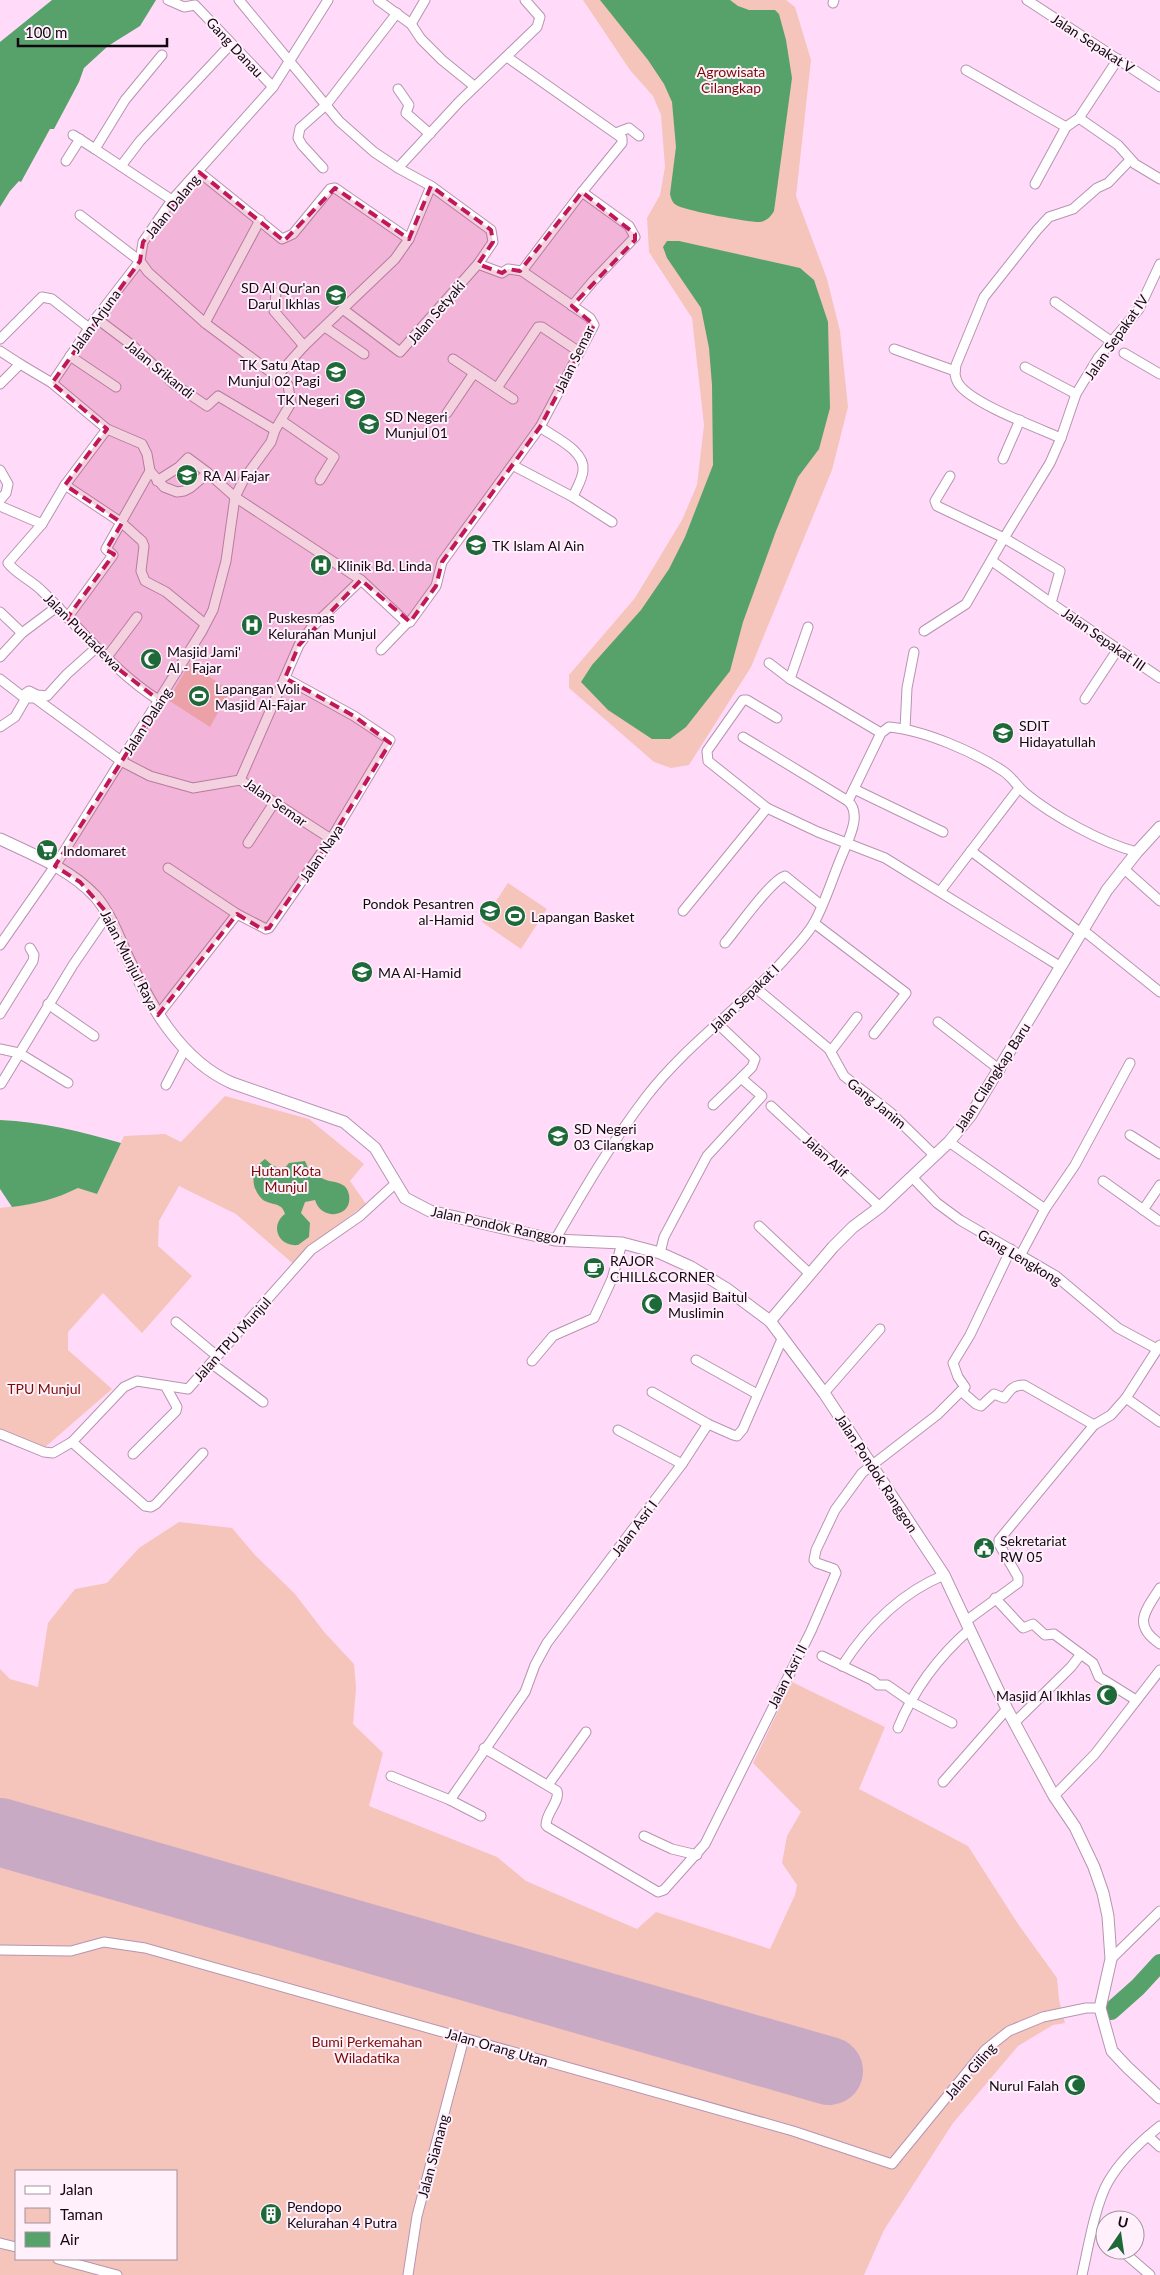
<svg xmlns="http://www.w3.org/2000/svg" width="1160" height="2275" font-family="Lato,sans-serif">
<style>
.green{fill:#f5c4bb;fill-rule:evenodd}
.water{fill:#57a26b}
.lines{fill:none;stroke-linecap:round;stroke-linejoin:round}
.river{stroke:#57a26b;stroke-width:18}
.runway{stroke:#c9aac4;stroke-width:68}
.street-casing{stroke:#b694b1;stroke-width:11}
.secondary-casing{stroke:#b694b1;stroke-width:13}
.street{stroke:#fff;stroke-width:9}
.secondary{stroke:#fff;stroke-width:11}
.marked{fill:#c2185b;fill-opacity:0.2;stroke:#c2185b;stroke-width:4;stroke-dasharray:10 6;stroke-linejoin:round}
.labels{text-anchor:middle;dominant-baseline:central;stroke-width:4;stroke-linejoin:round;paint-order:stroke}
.street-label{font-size:14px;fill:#130812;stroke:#fff0fc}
.park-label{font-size:14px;fill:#790d02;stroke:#fff0fc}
.poi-label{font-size:14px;fill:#130812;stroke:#fff0fc;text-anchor:start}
</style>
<rect width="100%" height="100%" fill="#ffdbf9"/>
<!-- green -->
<g class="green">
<path d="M583,0H786L795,7L811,60L796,196L827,279L840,331L848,407L832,470L751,667L689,765L671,768L654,762L569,688V675L635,598L682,520L697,485L704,425L692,318L649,252L647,218L660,195L665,167L661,115L653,96L630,70Z"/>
<path d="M190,663L230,691L210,727L168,700Z"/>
<path d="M508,883L547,909L521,949L482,922Z"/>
<path d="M225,1096L309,1119L364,1164L350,1181L366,1204L311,1245L298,1268L236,1214L179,1186L159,1221L158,1246L192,1276L142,1333L103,1293L68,1332V1350L112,1389L44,1448L0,1431V1208C28,1205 52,1201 78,1188L97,1194L124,1136L165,1134L181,1142Z"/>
<path d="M179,1522L232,1528L255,1555L295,1594L325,1633L354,1664L356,1688L353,1724L383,1753L369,1806L497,1857L526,1881L637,1929L656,1912L770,1949L795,1895L797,1885L782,1863L787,1836L801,1812L753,1763L792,1682L885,1727L859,1789L968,1846L1018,1924L1057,1978L1059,2000L1065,2023L1053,2025L1018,2046L953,2123L884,2230L864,2275H0V1669L10,1679L38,1687L48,1623L75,1589L107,1583L139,1548ZM16,2171H176V2259H16Z"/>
</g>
<!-- water -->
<g class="water">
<path d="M52,0H156L140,26L108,46L84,68L79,82L54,129H50L21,182L19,181L10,191L0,207V42Z"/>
<path d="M600,0H730L738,6L749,10H775L779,14L786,40L792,78L774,211C771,217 765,222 759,222C747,222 688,211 678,206C673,204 671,199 670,194L676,147L672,102L664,84L648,60Z"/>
<path d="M667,241H679L800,268L814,280L828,322L830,408L819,449L798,477L776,531L743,622L730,671L686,727L670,739H652L608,710L581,682L592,665L641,610L669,569L685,537L713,465L712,385L709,348L701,308L667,258L663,247Z"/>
<path d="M0,1120C42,1122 80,1131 121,1143L97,1194L78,1188C56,1199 36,1204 12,1207L0,1189Z"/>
<path d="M265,1159L272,1165L283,1170L289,1163L305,1161L309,1170L317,1168C318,1189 346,1174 349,1195C353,1218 321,1221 315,1200L305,1202L301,1213L310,1223L309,1237L298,1245C279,1247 269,1226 285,1214C282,1202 273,1206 263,1200C250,1188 250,1170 265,1159Z"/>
</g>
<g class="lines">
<!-- river -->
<path class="river" d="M1111,2011L1138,1987L1160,1963"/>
<!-- runway -->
<path class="runway" d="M0,1832L829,2071"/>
<!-- street casing -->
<g class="street-casing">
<g id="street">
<path d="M168,0L184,7L195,5L273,87"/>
<path d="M239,0L339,121L374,152L398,168"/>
<path d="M378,0L411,24L421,39L442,60L474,86"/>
<path d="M1027,0L1160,87"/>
<path d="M833,3L834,0"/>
<path d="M411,24L425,0"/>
<path d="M162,55L125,100L95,149L172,200"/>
<path d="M966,70L1066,127"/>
<path d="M398,89L409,105L406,113L430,134"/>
<path d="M1079,118L1118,145L1135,164L1160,179"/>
<path d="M616,133L629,128L639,136"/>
<path d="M73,135L95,149"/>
<path d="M66,161L80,139"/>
<path d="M121,166L140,141L231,44"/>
<path d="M323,168L302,145L298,138L300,128L326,105L397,13"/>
<path d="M199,172L282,239L293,234L330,189L335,188L409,239"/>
<path d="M1035,184L1066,127L1079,118L1118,59"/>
<path d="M431,186L491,230L493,242L478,264L502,273L508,269L522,271"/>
<path d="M1160,264L1139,309L1098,358L1076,394L1061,438L1050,463L1004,538L1060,571L1051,603L1160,678"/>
<path d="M276,293L274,311L304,346"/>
<path d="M1055,302L1112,342"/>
<path d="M572,306L594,280L635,237L629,226L582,192"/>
<path d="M344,310L400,352L478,264"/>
<path d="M96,318L133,346L174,384L207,406L218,396L275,430"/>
<path d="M205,323L260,220"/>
<path d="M325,327L364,354"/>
<path d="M0,339L42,297L52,299L89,328"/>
<path d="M894,349L955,371"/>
<path d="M0,351L20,364"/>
<path d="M1124,353L1160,374"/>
<path d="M70,356L116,387"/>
<path d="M453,359L513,399"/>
<path d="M1025,367L1076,394"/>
<path d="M278,375L304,346L395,259L409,239L431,186L398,168L459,102L537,27L540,17L525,0"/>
<path d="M52,383L96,318L140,261L80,215"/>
<path d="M0,384L20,364L52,383L107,429L142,444L147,454L150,471L164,487L177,492L184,491L190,488L208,473L235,497L361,580L407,623L410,622L436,586L442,562L540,427L594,325L590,318L522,271L582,192L622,143V138L507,57"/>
<path d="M497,388L538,327H542L578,351"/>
<path d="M447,413L474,373"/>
<path d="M282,421L334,457L320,480"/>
<path d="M540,427C554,437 586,451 583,471C582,480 576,489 573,497"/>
<path d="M107,429L65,485L42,524L8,563C16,574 33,581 43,592C81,629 114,672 160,701"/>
<path d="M1061,438C1038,428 970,403 958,383C954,376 955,372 956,365L984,297L1037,230L1049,217L1073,209L1097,188L1108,183L1130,160"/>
<path d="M1003,459L1020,420"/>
<path d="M514,466L573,497L612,522"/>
<path d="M0,470L8,484L6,493L0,500"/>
<path d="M157,481L179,467L188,458L207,472"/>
<path d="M65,485L122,523L142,541L144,546L141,571L145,581L166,592L205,624"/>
<path d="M0,506L42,524"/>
<path d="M992,561L1051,603"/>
<path d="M0,612L22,633"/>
<path d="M67,618L113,555L106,549L150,471"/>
<path d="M924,631L966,604L1004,538L937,506L935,501L950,476"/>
<path d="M381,650L407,623"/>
<path d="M0,657L22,633L58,606"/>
<path d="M107,657L137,617"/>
<path d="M769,663L790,679L808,627"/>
<path d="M0,679L22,696L29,691L37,695L47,696L67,674L96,648"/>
<path d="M790,679L881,733"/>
<path d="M1085,699L1118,649"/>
<path d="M0,727L15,717L26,698H35L121,761L150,776L193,788L240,780"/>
<path d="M905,729L907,688L914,652"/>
<path d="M743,737L848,801"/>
<path d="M240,780L299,645L312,627L361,580"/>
<path d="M240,780L331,839"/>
<path d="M854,789L943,832"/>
<path d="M767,808L708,761L707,751L743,700H747L777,718"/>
<path d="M248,843L274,803"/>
<path d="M971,851L1081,933"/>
<path d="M168,868L237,914L266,929L269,928L331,839L390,740L354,716L285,678"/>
<path d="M1123,868L1160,901"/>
<path d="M942,889L1016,792"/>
<path d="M683,911L767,808L818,832L885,858L1061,967"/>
<path d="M814,923L906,993L874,1034"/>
<path d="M1083,930L1160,992"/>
<path d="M725,943C737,929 770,881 785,876L821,905"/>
<path d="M0,945L55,866L202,631L213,610L226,561L235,497L244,479L271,442L275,430L291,403L288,385L205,323L148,272L140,261L143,242L172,200L273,87L328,0"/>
<path d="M757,989L829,1049L844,1076L890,1112L934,1155"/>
<path d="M48,1004L94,1036"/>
<path d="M0,1014L33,961L34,955L30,948"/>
<path d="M158,1015L237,914"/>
<path d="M938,1022L1000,1070"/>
<path d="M0,1049L19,1053L68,1083"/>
<path d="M831,1051L857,1017"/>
<path d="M1,1084L73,965L108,914"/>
<path d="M166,1085L185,1049"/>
<path d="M713,1105L741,1078"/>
<path d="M771,1106L880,1207"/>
<path d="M1130,1135L1160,1154"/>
<path d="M949,1142L1045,1209"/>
<path d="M912,1177L937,1203L960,1220L1056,1276L1118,1328L1157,1349"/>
<path d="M1103,1181L1159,1221"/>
<path d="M1143,1210L1160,1185"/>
<path d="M759,1226L810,1274"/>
<path d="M555,1240C582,1193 613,1140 646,1097C685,1046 740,1008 783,961C793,949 806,937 814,923C826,901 833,876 843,853C849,838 862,814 848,801L881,733L889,727C924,730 974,752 1003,771C1012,777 1017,786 1025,793C1053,816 1102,843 1137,852"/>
<path d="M660,1253L664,1237L707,1156L762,1096L741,1078L752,1067L755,1059L718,1024"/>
<path d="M1021,1254L1045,1209L1075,1165L1130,1063"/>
<path d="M176,1322L217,1356"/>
<path d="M696,1360L757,1394"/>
<path d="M532,1361L553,1336L594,1318L612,1279L622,1243"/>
<path d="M211,1363L263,1402"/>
<path d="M961,1391L976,1404L981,1406L994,1394L1004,1398C1010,1390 1013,1385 1024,1385L1094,1425"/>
<path d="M652,1392L708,1424"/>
<path d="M824,1393L880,1329"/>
<path d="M1126,1398L1160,1422"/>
<path d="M618,1430L682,1464"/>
<path d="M0,1434L44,1452L53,1453L72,1442L124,1387L137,1381L188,1389L311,1250L360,1216L396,1183"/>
<path d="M72,1442L145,1506L151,1507L156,1504L203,1453"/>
<path d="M133,1454L176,1411L177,1407L166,1387"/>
<path d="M1160,1588C1145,1611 1132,1625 1160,1644"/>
<path d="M995,1598L1023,1628L1033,1624L1045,1635L1054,1634L1093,1663L1099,1677L1136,1700"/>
<path d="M965,1619L970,1618L1018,1583V1577L999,1544V1540L1094,1425L1111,1415L1126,1398L1160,1345"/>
<path d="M822,1656L872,1680L878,1685H887L910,1701L952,1723"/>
<path d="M842,1666C867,1627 901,1593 944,1575"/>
<path d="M1015,1722L1071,1667L1081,1654"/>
<path d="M898,1728C914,1689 938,1657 970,1629"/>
<path d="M484,1748L557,1791C560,1802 546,1812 546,1825L548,1827L658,1892L664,1890L705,1844L811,1631L836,1573L834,1569L817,1563L814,1560L816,1550L835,1510L862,1473L937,1415L965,1387L958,1377L953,1363L970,1335L1011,1249"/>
<path d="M391,1776L450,1800L481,1816"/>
<path d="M943,1782L1007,1709"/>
<path d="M548,1785L586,1732"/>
<path d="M1054,1796L1095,1754L1160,1670"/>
<path d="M450,1800L525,1692L535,1665L547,1643L682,1464L708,1424L733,1435L737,1436L743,1429L782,1339"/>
<path d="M644,1836L672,1849L697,1855"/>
<path d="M0,1950L71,1951L104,1942L145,1948L793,2131L892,2164L985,2050L1009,2031L1043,2017L1086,2008H1100"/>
<path d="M1111,1959L1160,1911"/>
<path d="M1148,2136L1160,2147"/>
<path d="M1093,2227L1105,2237"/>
<path d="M0,2243L16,2247"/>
<path d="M1121,2250L1150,2275"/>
<path d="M58,2259L117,2275"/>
<path d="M408,2275L417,2216L464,2038"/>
<path d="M1082,2275C1088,2249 1095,2205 1108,2182C1120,2161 1141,2141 1160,2126"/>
</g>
</g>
<!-- secondary casing -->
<g class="secondary-casing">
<g id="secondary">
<path d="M0,839C32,854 70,869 95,896C110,913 118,936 127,956C150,1005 180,1060 232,1083L344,1122L375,1148L405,1198L430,1211L555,1240L622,1243L660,1253L691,1267L727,1289L770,1321L824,1393L944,1575L1007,1709L1054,1796L1075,1827L1094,1867L1103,1893L1108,1916L1111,1959L1100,2008L1110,2044L1112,2051L1127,2067L1160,2098"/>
<path d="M770,1321L833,1247L853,1227L880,1207L949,1142L971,1115L1107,890L1137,852L1160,827"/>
</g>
</g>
<!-- street -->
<use href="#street" class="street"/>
<!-- secondary -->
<use href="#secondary" class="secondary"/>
</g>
<!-- marked area -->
<path class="marked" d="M199,172L284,241L335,188L409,239L431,186L491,230L493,242L478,264L502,273L508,269L520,271L582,192L635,234V240L572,306L594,325L540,427L442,562L436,586L410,622L361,580L299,645L285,678L354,716L390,743L331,839L269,928L262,929L237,914L158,1015L108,914L80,882L55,866L160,701L121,671L67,618L114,554L106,550L122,523L65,485L107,429L52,383L140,261L143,242Z"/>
<!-- icons -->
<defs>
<g id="school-disc" transform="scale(1.125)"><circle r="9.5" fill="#1e6938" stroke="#fff0fc"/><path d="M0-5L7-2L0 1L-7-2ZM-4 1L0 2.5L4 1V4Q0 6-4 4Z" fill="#fff"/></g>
<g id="hospital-disc" transform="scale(1.125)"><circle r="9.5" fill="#1e6938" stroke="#fff0fc"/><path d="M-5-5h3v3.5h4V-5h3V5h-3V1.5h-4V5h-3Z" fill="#fff"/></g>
<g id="mosque-disc" transform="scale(1.125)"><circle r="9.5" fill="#1e6938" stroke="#fff0fc"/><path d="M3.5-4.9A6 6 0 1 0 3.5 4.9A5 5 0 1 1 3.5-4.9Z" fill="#fff"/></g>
<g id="stadium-disc" transform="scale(1.125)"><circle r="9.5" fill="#1e6938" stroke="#fff0fc"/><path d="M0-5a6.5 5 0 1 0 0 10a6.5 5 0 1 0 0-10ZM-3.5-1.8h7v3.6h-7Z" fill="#fff"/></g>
<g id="supermarket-disc" transform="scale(1.125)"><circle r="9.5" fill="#1e6938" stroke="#fff0fc"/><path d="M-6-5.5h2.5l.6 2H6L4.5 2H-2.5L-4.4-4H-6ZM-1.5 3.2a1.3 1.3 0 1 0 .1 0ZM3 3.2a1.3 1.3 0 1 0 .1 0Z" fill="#fff"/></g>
<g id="cafe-disc" transform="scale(1.125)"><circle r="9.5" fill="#1e6938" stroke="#fff0fc"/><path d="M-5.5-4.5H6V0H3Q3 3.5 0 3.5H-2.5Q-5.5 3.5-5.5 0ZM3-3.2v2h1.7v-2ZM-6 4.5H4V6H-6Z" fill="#fff"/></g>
<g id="civic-disc" transform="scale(1.125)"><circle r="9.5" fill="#1e6938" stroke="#fff0fc"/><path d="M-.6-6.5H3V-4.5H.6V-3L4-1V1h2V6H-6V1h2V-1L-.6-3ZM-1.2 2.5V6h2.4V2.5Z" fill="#fff"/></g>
<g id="building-disc" transform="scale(1.125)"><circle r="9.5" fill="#1e6938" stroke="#fff0fc"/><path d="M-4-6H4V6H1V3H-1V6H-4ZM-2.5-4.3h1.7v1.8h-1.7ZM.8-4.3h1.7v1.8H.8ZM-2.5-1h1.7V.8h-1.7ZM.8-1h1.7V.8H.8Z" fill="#fff"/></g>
</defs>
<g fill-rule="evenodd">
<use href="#school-disc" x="336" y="295"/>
<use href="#school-disc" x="336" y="372"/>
<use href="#school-disc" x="355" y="399"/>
<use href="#school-disc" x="369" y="424"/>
<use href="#school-disc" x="187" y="475"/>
<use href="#school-disc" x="476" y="545"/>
<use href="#hospital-disc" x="321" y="565"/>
<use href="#hospital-disc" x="252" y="625"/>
<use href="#mosque-disc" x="151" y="659"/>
<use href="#stadium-disc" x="199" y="696"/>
<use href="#school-disc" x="1003" y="733"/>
<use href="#supermarket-disc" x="47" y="850"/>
<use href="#school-disc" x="490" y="911"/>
<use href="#stadium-disc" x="515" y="916"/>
<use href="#school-disc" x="362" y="972"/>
<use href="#school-disc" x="558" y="1136"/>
<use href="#cafe-disc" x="594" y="1268"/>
<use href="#mosque-disc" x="652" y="1304"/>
<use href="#civic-disc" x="984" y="1548"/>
<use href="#mosque-disc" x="1107" y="1695"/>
<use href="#mosque-disc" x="1075" y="2085"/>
<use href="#building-disc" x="271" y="2214"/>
</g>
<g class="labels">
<!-- street labels -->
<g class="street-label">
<text transform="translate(1093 43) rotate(33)">Jalan Sepakat V</text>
<text transform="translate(235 47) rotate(47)">Gang Danau</text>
<text transform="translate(172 206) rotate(-51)">Jalan Dalang</text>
<text transform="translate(436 312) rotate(-49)">Jalan Setyaki</text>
<text transform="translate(95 321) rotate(-54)">Jalan Arjuna</text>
<text transform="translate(1116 337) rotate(-55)">Jalan Sepakat IV</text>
<text transform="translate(574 359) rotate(-64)">Jalan Semar</text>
<text transform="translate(160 369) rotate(39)">Jalan Srikandi</text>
<text transform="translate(83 632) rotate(45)">Jalan Puntadewa</text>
<text transform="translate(1104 639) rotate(35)">Jalan Sepakat III</text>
<text transform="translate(147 721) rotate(-57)">Jalan Dalang</text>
<text transform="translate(276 802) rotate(35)">Jalan Semar</text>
<text transform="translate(321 853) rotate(-56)">Jalan Naya</text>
<text transform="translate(130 960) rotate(63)">Jalan Munjul Raya</text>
<text transform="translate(744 998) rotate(-44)">Jalan Sepakat I</text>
<text transform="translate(992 1077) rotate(-57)">Jalan Cilangkap Baru</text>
<text transform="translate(877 1103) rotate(39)">Gang Janim</text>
<text transform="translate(826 1156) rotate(42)">Jalan Alif</text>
<text transform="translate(499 1225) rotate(12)">Jalan Pondok Ranggon</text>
<text transform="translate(1020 1257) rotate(31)">Gang Lengkong</text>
<text transform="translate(232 1339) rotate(-48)">Jalan TPU Munjul</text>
<text transform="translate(877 1473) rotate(57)">Jalan Pondok Ranggon</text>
<text transform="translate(634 1528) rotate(-53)">Jalan Asri I</text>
<text transform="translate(787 1676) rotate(-63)">Jalan Asri II</text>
<text transform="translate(497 2047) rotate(16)">Jalan Orang Utan</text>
<text transform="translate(970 2071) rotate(-49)">Jalan Giling</text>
<text transform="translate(433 2156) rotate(-75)">Jalan Siamang</text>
</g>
<!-- park labels -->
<g class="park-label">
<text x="731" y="71">Agrowisata<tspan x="731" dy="16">Cilangkap</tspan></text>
<text x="286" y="1170">Hutan Kota<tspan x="286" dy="16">Munjul</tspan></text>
<text x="44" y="1388">TPU Munjul</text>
<text x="367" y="2041">Bumi Perkemahan<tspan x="367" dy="16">Wiladatika</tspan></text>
</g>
<!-- poi labels -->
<g class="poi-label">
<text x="320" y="287" text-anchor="end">SD Al Qur'an<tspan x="320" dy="16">Darul Ikhlas</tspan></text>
<text x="320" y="364" text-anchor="end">TK Satu Atap<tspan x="320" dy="16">Munjul 02 Pagi</tspan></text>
<text x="339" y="399" text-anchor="end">TK Negeri</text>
<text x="385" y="416">SD Negeri<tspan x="385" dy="16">Munjul 01</tspan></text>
<text x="203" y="475">RA Al Fajar</text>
<text x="492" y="545">TK Islam Al Ain</text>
<text x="337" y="565">Klinik Bd. Linda</text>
<text x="268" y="617">Puskesmas<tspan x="268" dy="16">Kelurahan Munjul</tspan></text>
<text x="167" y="651">Masjid Jami'<tspan x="167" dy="16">Al - Fajar</tspan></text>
<text x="215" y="688">Lapangan Voli<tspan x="215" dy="16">Masjid Al-Fajar</tspan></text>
<text x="1019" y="725">SDIT<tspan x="1019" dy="16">Hidayatullah</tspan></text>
<text x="63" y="850">Indomaret</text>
<text x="474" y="903" text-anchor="end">Pondok Pesantren<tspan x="474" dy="16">al-Hamid</tspan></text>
<text x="531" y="916">Lapangan Basket</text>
<text x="378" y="972">MA Al-Hamid</text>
<text x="574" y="1128">SD Negeri<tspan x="574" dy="16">03 Cilangkap</tspan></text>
<text x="610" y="1260">RAJOR<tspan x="610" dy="16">CHILL&amp;CORNER</tspan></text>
<text x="668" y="1296">Masjid Baitul<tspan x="668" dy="16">Muslimin</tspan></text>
<text x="1000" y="1540">Sekretariat<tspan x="1000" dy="16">RW 05</tspan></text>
<text x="1091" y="1695" text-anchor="end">Masjid Al Ikhlas</text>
<text x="1059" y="2085" text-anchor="end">Nurul Falah</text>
<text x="287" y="2206">Pendopo<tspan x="287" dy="16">Kelurahan 4 Putra</tspan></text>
</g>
</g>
<!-- legend -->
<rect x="15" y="2170" width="162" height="90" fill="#fff0fc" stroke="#a1939e"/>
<rect x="25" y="2186" width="25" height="8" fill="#ffffff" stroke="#a1939e"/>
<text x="60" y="2195" font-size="15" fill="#130812">Jalan</text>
<rect x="25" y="2208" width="25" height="15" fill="#f5c4bb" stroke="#a1939e"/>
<text x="60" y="2220" font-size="15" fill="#130812">Taman</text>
<rect x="25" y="2232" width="25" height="15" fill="#57a26b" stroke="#a1939e"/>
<text x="60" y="2245" font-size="15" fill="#130812">Air</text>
<!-- north arrow -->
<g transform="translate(1120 2235) rotate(13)"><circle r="24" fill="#fff0fc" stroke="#a1939e"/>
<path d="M0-4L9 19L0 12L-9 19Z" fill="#1e6938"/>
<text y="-8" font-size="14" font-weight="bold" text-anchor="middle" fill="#130812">U</text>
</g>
<!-- scale -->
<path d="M18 38v8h149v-8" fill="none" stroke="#130812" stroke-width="2.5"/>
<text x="25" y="38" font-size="15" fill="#130812" stroke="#fff0fc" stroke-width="4" paint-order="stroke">100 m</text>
</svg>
